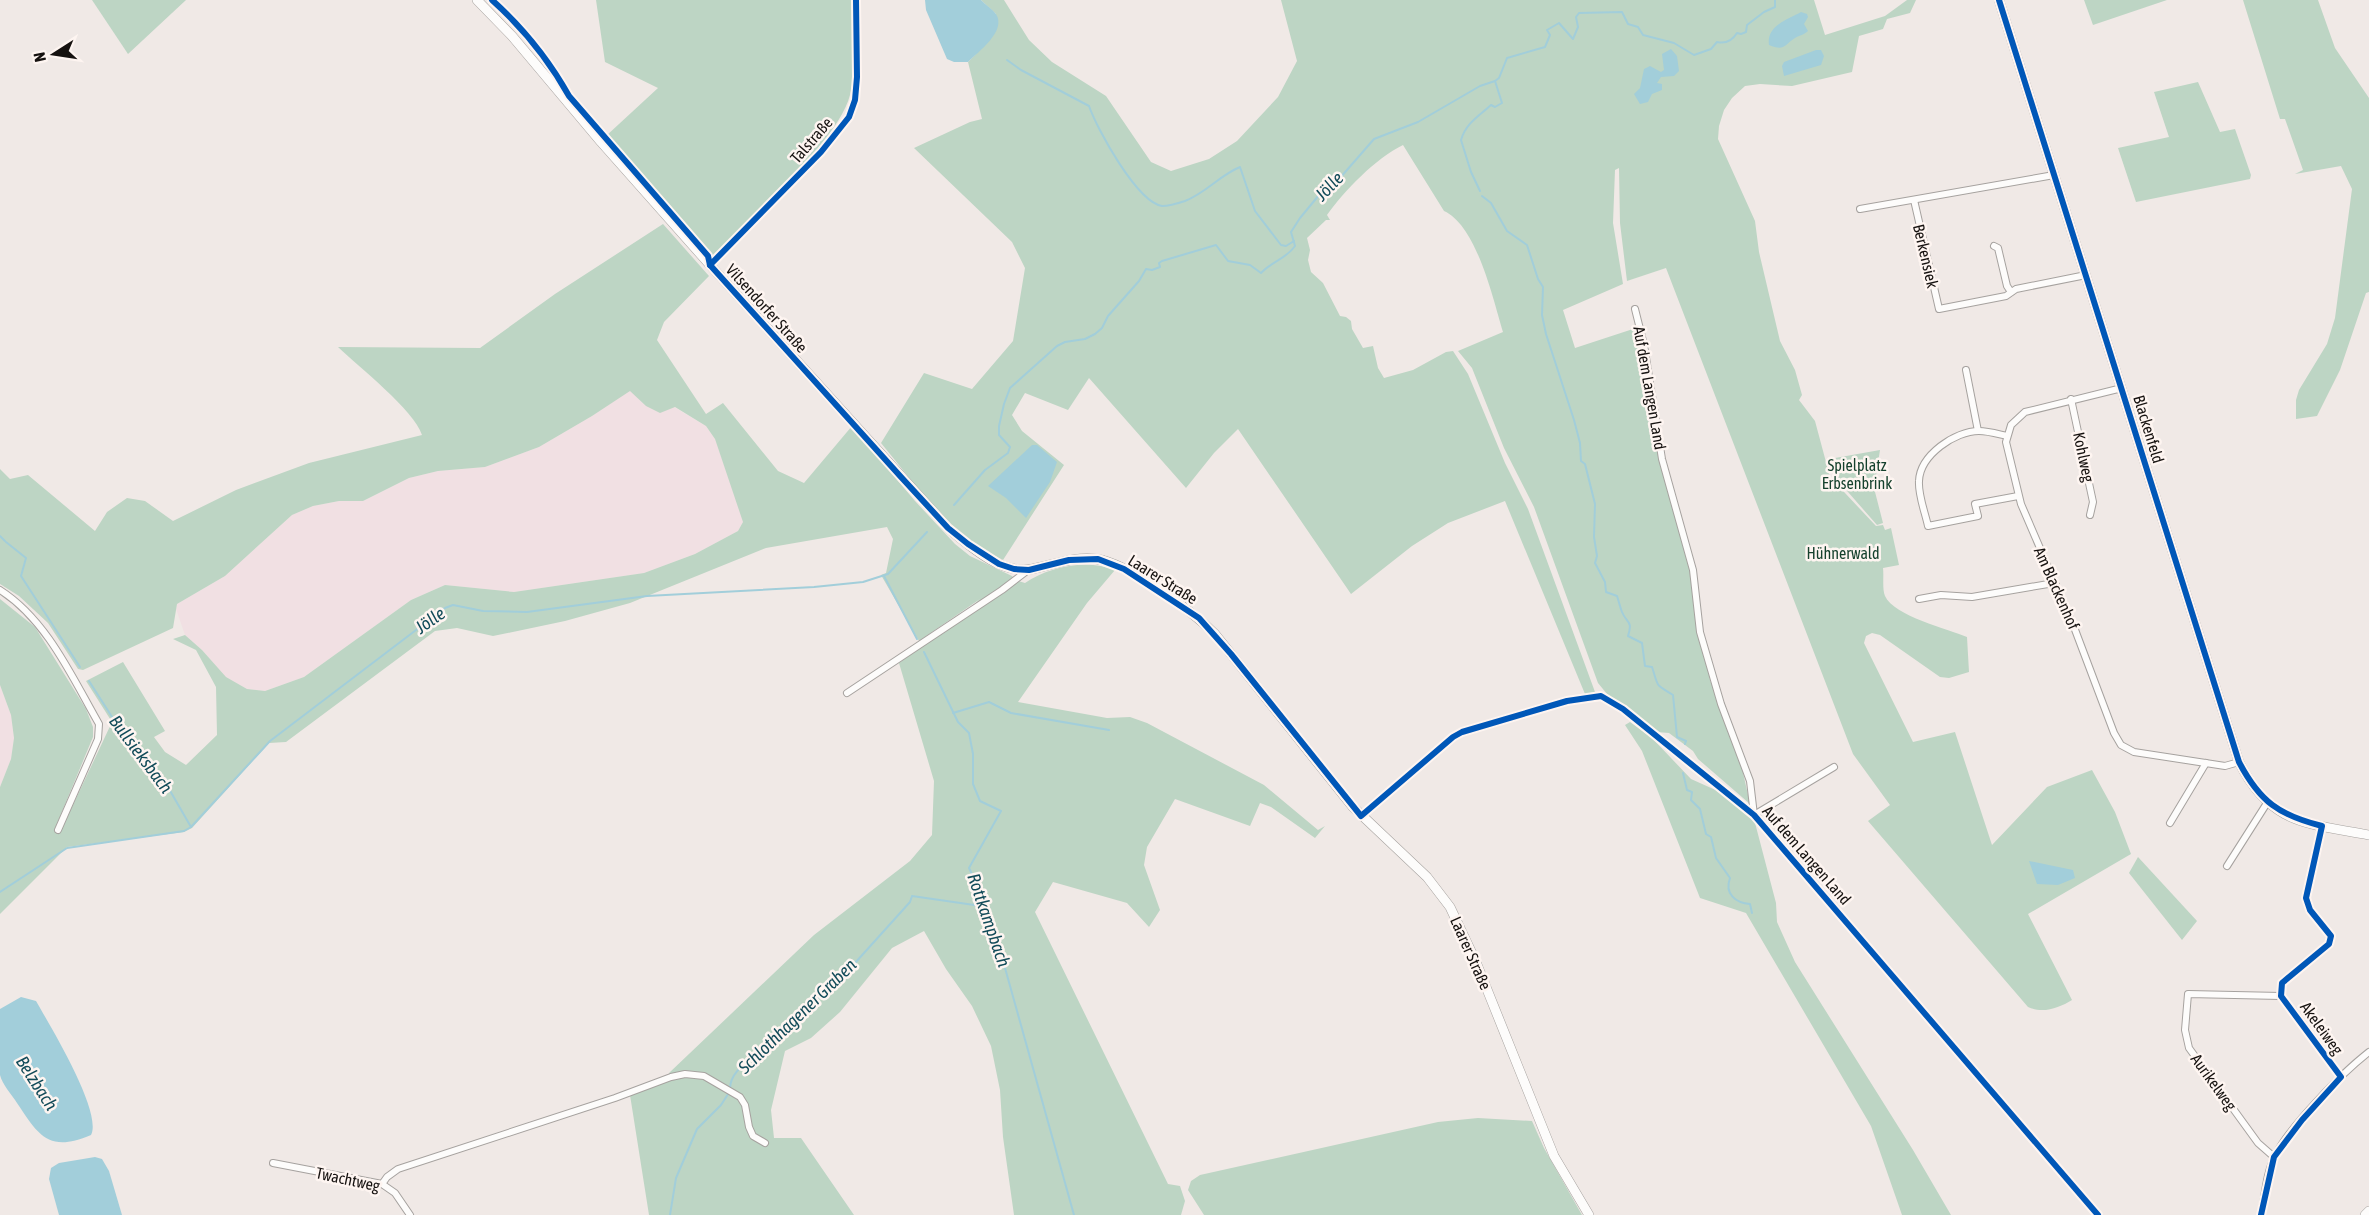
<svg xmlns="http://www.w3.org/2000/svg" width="2369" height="1215" font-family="'Asap Condensed',sans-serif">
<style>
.industrial{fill:#f1e0e3}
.green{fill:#bdd5c4}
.water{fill:#a2ceda}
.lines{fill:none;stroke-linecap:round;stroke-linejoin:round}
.stream{stroke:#a2ceda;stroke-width:2}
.street-casing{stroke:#a6a29f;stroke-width:8}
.secondary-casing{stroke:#a6a29f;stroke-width:10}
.street{stroke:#fdfcfb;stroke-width:6}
.secondary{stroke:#fdfcfb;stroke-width:9}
.cycleway-casing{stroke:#fef5f1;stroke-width:10}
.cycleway{stroke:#0057b8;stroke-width:6}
.labels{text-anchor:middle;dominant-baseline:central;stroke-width:5;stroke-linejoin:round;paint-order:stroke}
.street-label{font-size:16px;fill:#161210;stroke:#fef5f1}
.park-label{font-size:16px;fill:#15412d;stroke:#fef5f1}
.water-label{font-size:18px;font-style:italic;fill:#124b59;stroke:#fef5f1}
</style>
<rect width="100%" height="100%" fill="#f0e9e6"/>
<!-- industrial -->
<g class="industrial">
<path d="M630,390L646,406L674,407L706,426L715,439L740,509L743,522L738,531L695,554L644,573L514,592L445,585L411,600L304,677L265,691L247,689L225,677L202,650L185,635L176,609L177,604L225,576L292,515L313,506L339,501H363L409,478L438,471L485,467L539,447L592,416Z"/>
<path d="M0,685L11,715L14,738L11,759L0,787Z"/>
</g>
<!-- green -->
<g class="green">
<path d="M92,0H186L128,54Z"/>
<path d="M596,0H852C854,32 858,64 850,95C838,142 748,221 712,257L670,206L606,136L658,88L605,62Z"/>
<path d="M981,0H1004L1029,40L1052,62L1106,96L1151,162L1171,171L1209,159L1237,141L1278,97L1297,61L1281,0H1814L1825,35L1885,16L1907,0H1916L1910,13L1887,19L1883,29L1859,36L1852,72L1792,86L1760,84L1745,86L1732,98L1724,110L1719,126L1718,139L1755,221L1759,252L1780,341L1795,370L1802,395L1799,400L1815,421L1830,477L1876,526L1883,525L1885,530L1891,528L1899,565L1883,568C1884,576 1882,589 1885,596C1894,616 1948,629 1967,637L1969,672L1949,678L1940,677L1880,635L1872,633L1866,636L1864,643L1913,742L1955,732L1992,845L2047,787L2092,770L2115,812L2131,854L2028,914L2072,1000C2059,1008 2043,1014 2028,1007L1868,821L1890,805L1853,754L1666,268L1627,281L1620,223L1619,168L1615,170L1613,223L1623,284L1563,310L1575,348L1633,329L1639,331L1658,448L1687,550L1710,680L1738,750L1750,804L1698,759L1693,751L1669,733L1657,732L1607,694L1598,683L1534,507L1504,448L1472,368L1458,351L1503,332C1493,299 1477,226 1444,211L1403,145C1376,158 1344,191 1327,215L1330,220H1326L1307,238L1310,250L1308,260L1311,272L1323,283L1340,316L1346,317L1351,321L1352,329L1363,348L1373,346L1378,368L1384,378L1413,370L1446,352L1453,351L1468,374L1505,463L1528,509L1595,692L1585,694L1505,501L1448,523L1412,546L1351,594L1238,429L1214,453L1186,488L1089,378L1068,410L1025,393L1012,415L1022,431L1064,465L1003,560C951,537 916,485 881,443L924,373L972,389L1013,341L1025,268L1012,242L914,148L970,122L982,119L968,62L986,44L996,14Z"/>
<path d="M2084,0H2167L2093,25Z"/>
<path d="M2243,0H2318L2335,48L2369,98V292L2366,293L2340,370L2317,416L2296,419V400L2299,390L2327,344L2335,318L2352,189L2341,166L2295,174L2303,170L2285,119H2280Z"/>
<path d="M2198,82L2220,132L2235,129L2251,175L2250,179L2136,202L2118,148L2169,137L2154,92Z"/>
<path d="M663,224L709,276L664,322L657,340L706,414L723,403L778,471L804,483L852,426L915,501L955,544L970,556L1012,576L1015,580L1025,583C1049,566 1088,559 1115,570L1087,603L1018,702L1107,718L1130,717L1147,723L1264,785L1318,830L1325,826L1315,838L1271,807L1260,803L1250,826L1175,799L1147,847L1144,865L1160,910L1149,927L1127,903L1053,882L1035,912L1168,1184L1180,1186L1185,1201L1181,1215H1014L1003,1137L1000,1090L991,1046L972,1006L946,969L924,931L892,948L840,1012L811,1038L785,1051L771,1110L774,1138H801L854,1215H649L630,1095L672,1080L669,1073L814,935L910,861L932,835L934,781L899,663L924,645L961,621L971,607L980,599L919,641L881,575L886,573L893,539L887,527L766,548L630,603L565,621L493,636L457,628L435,631L286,742L269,743L192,828L184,832L67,847L0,914V787L11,759L14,738L11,715L0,685V599L35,627L86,709L93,727V737L54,831L64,824L112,722L86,681L123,662L165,731L154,737L165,752L186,765L217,735L216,687L196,650L173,639L185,635L202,650L226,677L247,689L265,691L304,677L411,600L445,585L514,592L644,573L695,554L738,531L743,522L715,439L706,426L675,407L660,413L646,406L630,391L592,416L539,447L485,467L438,471L409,478L363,501H339L313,506L292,515L225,576L177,604L173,628L83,670L78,669L48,623L19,596L0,584V469L10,479L28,475L95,531L107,512L127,498L145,501L173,521L236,490L309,463L422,435C414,410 359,367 338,347L480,348L555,294Z"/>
<path d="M1880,450L1874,488L1883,523L1877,525L1841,484C1835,476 1832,467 1835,458Z"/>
<path d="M1630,722L1652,738L1691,779L1720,792L1754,819L1776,903L1777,922L1795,962L1913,1150L1951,1215H1902L1871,1126L1746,913L1700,898L1642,751L1625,725Z"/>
<path d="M2138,857L2197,921L2182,940L2129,873Z"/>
<path d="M1478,1118L1532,1121L1544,1148L1582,1215H1204L1188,1190L1191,1181L1200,1175L1438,1122Z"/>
</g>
<!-- water -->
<g class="water">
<path d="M925,0H981C985,4 992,9 996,14C1007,31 978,52 968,62H954L947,59L926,10Z"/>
<path d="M1801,12L1807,14L1808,17L1804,24L1808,31C1804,35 1800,35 1795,38C1785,44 1785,52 1769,45C1766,25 1789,19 1801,12Z"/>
<path d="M1671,49L1677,56L1679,71L1674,76L1661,77L1657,83L1662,84V90L1652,94L1648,102L1640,104L1634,94L1640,88L1644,69L1650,66L1661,72L1664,70L1662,54Z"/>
<path d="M1816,50H1821L1824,56L1821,65L1784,76L1782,66L1784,62Z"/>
<path d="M1032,445H1037L1057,462L1050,482L1026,518L1006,498L988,486Z"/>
<path d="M2029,861L2073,870L2075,878L2058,885L2037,884Z"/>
<path d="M21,997L36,1001C49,1024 103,1112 91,1135C49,1153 39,1136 17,1103C12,1095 2,1084 0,1075C0,1061 0,1025 0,1009Z"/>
<path d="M95,1157L102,1159L109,1171L122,1215H59L49,1179L51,1168L59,1163Z"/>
</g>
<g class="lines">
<!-- stream -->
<g class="stream">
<path d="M1007,60L1021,70L1089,106C1097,129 1137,202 1162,206C1168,206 1179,203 1185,201C1206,193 1220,175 1240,167L1255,211L1281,245L1286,246L1294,241"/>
<path d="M1480,191L1471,172L1461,140C1466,123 1479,116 1491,105L1495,107L1502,103L1495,81"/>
<path d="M1482,196L1491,203L1507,231L1527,245L1538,279L1543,287L1542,315L1546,334L1574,420L1580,443L1581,461L1585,464L1595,504L1594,537L1597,556L1595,563L1605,582L1606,592L1617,596C1619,602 1620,607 1622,612C1627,624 1633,620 1628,636L1642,643L1645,666L1652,667C1659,688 1654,683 1673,695L1677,737L1686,741L1685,744"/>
<path d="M954,505L985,470L1008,453L1010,447L999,435V426L1004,404L1010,388L1057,346L1065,342L1085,339L1095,334L1102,328L1108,316L1139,281L1146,269L1152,270L1160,267L1159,263L1162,261L1216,245L1228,261L1250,265L1261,273C1271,262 1286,259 1295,246L1291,232L1300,218L1329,183L1340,178L1374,139L1418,122L1480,86L1495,81L1499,78L1507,58L1545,47L1550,35L1547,30L1559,23L1573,39L1578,27L1576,17L1579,13L1622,12L1628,24L1638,27L1643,35L1674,43L1694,55L1711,49L1717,42C1726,44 1732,41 1737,33L1741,34L1746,32L1747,25L1764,12L1775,7V0"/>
<path d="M0,536L5,541"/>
<path d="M6,542L26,558L21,576L80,667"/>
<path d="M884,576L917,639"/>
<path d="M924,652L958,722L969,733L973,754V784L980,801L1001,811L969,868L988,907L1074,1215"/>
<path d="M89,681L114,720L165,782L191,827"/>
<path d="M953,713L989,702L1011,713L1109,730"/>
<path d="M1683,773L1687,790L1692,792L1691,800L1700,809L1706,834L1711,837L1716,858L1730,878C1724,894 1736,903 1750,904L1752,913"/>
<path d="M0,892L67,848L184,831L191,827L270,741L445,608L453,605L483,611L527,612L647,596L814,587L863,582L888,574L927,532"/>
<path d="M730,1089C730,1069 753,1060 765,1047C771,1041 774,1033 780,1028C788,1022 798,1021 803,1011L834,985L849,966L855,963L910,902L912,896L988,907"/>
<path d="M670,1215L676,1178L697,1129L721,1105L730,1091"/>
</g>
<!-- street casing -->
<g class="street-casing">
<g id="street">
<path d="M1914,200L1939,309L2006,296L2016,289L2086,275"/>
<path d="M1860,209L2054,175"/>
<path d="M1994,246L1998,248L2007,286L2011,292"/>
<path d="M710,265L821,152L849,117L855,100L857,77L856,0"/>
<path d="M1635,309L1644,345L1662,459L1693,570L1700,632L1721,704L1750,781L1754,815"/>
<path d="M1966,370L1978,431"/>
<path d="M2122,388L2025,412L2011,425L2006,442L2021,504L2074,627L2114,733L2121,745L2134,752L2225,766L2239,762"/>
<path d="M2071,399L2093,502L2090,515"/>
<path d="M2007,436C1998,434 1988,431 1979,431C1955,431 1920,455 1919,481C1918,495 1925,512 1928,526L1978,516L1975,504L2018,496"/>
<path d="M0,590C47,620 72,677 99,724L98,739L58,830"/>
<path d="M1919,599L1941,595L1972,597L2054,583"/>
<path d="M847,693L1002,590L1028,570"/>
<path d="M1754,815L1834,767"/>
<path d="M1361,816L1453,737L1462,732L1567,701L1601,696L1623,709L1754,815L2098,1215"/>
<path d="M2170,823L2206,763"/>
<path d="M2322,826L2306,898L2310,910L2331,936"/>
<path d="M2227,866L2267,803"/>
<path d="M2274,1157L2258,1143L2189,1048L2185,1030L2188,994L2281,996L2341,1077"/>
<path d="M273,1163L382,1184L395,1193L410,1215"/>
<path d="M382,1184L387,1177L398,1169L615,1098L671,1077L685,1074L704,1076L740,1097L745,1105L749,1127L753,1136L765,1143"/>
<path d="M2261,1215C2265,1196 2266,1173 2275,1156C2290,1126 2342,1073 2369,1052"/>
</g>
</g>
<!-- secondary casing -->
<g class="secondary-casing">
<g id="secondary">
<path d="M477,0L512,36L601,142L710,265L948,528C970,546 1001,575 1032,569C1053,565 1074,556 1096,559C1128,563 1192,611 1215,634L1352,806L1427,877L1450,907L1476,962L1554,1156L1589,1215"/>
<path d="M1999,0L2239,762C2271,825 2306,823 2369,835"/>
<path d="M2365,1215L2369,1211"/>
</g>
</g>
<!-- street -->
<use href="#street" class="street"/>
<!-- secondary -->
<use href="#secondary" class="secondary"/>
<!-- cycleway casing -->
<g class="cycleway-casing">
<g id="cycleway">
<path d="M492,0C522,27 550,62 569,96L708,256L710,265"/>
<path d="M1999,0L2239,762C2260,802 2279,815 2322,826L2306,898L2310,910L2331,936L2329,944L2282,983L2281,996L2341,1077L2302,1120L2274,1157L2261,1215"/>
<path d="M710,265L901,477L948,528L968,544L999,564L1014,569L1029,570L1069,560L1098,559L1124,569L1199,618L1231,654L1361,816L1453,737L1462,732L1567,701L1601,696L1623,709L1754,815L2098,1215"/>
<path d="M710,265L821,152L849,117L855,100L857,77L856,0"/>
</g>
</g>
<!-- cycleway -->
<use href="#cycleway" class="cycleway"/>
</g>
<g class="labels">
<!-- street labels -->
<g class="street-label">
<text transform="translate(811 140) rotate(-49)">Talstraße</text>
<text transform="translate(1926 256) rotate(77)">Berkensiek</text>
<text transform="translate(767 308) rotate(48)">Vilsendorfer Straße</text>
<text transform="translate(1650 388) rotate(80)">Auf dem Langen Land</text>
<text transform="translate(2149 429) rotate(73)">Blackenfeld</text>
<text transform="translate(2084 457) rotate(78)">Kohlweg</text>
<text transform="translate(1163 579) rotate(32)">Laarer Straße</text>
<text transform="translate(2057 588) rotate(66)">Am Blackenhof</text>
<text transform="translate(1807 855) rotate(49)">Auf dem Langen Land</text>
<text transform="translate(1471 953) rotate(66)">Laarer Straße</text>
<text transform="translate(2322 1028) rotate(54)">Akeleiweg</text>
<text transform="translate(2214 1082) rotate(54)">Aurikelweg</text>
<text transform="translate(348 1179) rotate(12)">Twachtweg</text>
</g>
<!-- park labels -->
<g class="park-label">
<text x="1857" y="465">Spielplatz<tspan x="1857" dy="18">Erbsenbrink</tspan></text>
<text x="1843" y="553">Hühnerwald</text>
</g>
<!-- water labels -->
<g class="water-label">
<text transform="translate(1329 186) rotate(-46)">Jölle</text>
<text transform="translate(430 620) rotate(-35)">Jölle</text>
<text transform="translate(141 754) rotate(53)">Bullsieksbach</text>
<text transform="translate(989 920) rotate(71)">Rottkampbach</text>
<text transform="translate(797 1016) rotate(-44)">Schlothhagener Graben</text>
<text transform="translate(37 1083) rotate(57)">Belzbach</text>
</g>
</g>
<!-- north arrow -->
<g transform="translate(54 54) rotate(258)" stroke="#fef5f1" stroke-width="4.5" paint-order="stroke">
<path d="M0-4.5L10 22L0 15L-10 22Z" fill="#161210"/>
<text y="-9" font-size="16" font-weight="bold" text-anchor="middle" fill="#161210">N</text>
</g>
</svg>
